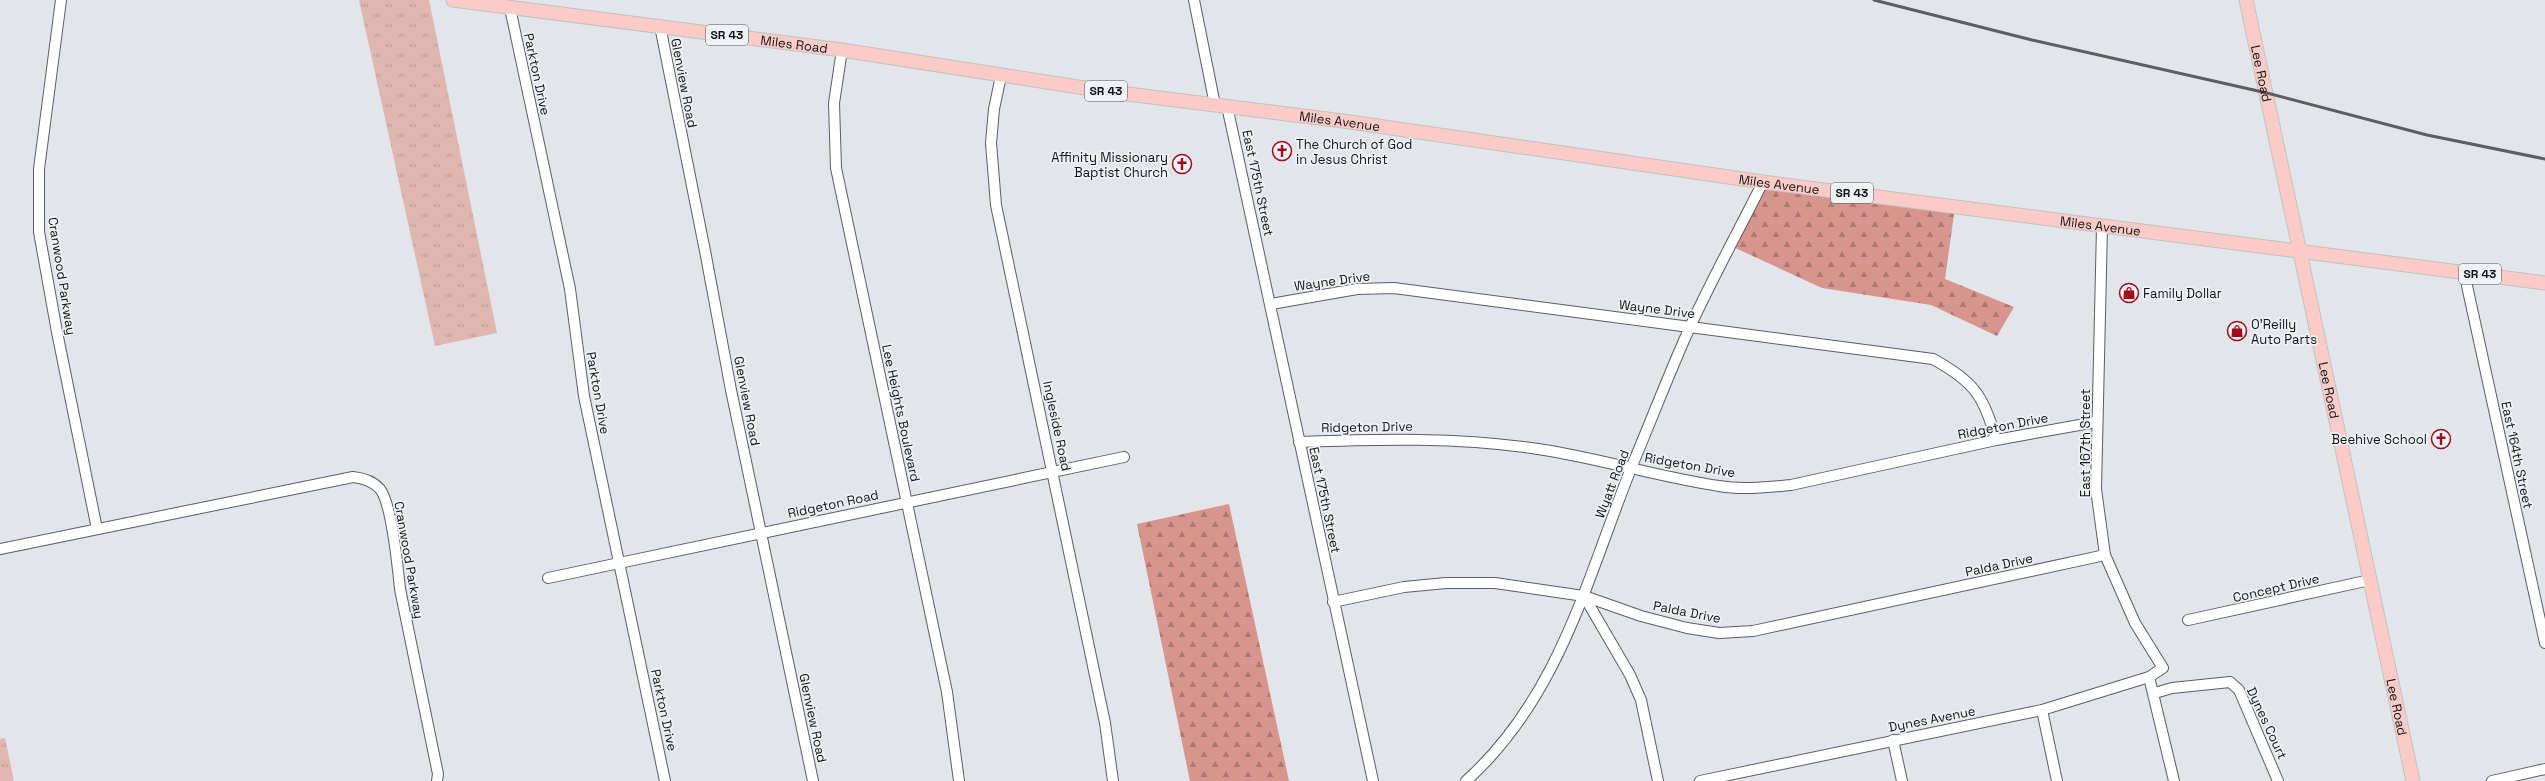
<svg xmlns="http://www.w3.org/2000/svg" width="2545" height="781" font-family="'Space Grotesk',sans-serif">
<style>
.grass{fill:url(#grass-tufts)}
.forest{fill:url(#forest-firs)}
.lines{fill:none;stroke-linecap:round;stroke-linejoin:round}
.minor-casing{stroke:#5b5e62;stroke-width:12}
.major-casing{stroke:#c1c2c2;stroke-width:15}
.minor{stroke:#fff;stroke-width:10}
.major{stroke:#fbccc7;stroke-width:13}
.rail{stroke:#5c5e60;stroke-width:3}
.labels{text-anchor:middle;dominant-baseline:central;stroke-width:3.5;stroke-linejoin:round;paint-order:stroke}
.shield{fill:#eff2f6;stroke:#545658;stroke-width:1}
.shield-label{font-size:12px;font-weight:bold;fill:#121314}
.street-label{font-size:13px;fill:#121314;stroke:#eff2f6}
.poi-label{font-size:13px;fill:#121314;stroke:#eff2f6;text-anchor:start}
</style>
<defs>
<pattern id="grass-tufts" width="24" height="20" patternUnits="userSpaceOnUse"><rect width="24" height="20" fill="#e0b6b1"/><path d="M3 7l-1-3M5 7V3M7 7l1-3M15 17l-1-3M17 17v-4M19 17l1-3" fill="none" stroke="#bf9c97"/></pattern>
<pattern id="forest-firs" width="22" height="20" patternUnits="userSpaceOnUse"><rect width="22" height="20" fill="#d8958e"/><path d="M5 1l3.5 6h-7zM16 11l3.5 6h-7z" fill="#ae7873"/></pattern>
</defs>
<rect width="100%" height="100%" fill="#e2e5e9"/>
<!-- grass -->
<g class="grass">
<path d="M359,0H429L497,333L435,346Z"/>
<path d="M5,738L14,781H0V739Z"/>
</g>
<!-- forest -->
<g class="forest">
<path d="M1763,182L1955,207L1945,279L2014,307L1997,336L1931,305L1822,288L1731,246Z"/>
<path d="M1229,504L1289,781H1190L1137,524Z"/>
</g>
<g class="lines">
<!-- minor casing -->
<g class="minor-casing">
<g id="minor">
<path d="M61,0L39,169V232L57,332L97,529"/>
<path d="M1194,0L1215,105"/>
<path d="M510,8L570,289L584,396L665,781"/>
<path d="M660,26L706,256L731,390L813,781"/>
<path d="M842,50L834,103L836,168L947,692L959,781"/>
<path d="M1001,76L994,109L991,143L996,205L1105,723L1113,781"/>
<path d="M1227,106L1373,781"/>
<path d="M2464,272L2545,643"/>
<path d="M1271,304L1357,289L1394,288L1933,359C1973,381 1984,395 1996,440"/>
<path d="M1299,442C1379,439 1459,437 1538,449C1599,458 1658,477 1719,486C1743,490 1768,487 1791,485L1996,440L2096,422"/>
<path d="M0,549L353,477C363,478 373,481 380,489C392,504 398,569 400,589L438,774L437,781"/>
<path d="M548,578L1124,457"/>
<path d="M1584,596L1630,675L1641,700L1658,781"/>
<path d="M1333,602L1404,587L1446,583H1495L1584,596L1641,616L1687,628L1719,633L1753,631L2105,555"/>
<path d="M2188,620L2370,580"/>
<path d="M2149,677L2174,781"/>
<path d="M2155,693L2172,688L2230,682L2239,690L2278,781"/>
<path d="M2042,710L2057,781"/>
<path d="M1893,740L1902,781"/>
<path d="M1466,781C1561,696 1588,574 1634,461C1653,416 1670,371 1690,327C1713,277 1739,230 1763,182"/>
<path d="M1700,781L2042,710L2149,677L2163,668L2135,623L2105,555L2096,489L2102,227"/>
<path d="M2492,781L2545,769"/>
</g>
</g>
<!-- major casing -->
<g class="major-casing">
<g id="major">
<path id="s1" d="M453,0L842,50L1104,91L1343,121L1763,182L2545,283"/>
<path id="s2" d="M2246,0L2413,781"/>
</g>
</g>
<!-- minor -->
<use href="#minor" class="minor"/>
<!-- major -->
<use href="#major" class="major"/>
<!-- rail -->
<path class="rail" d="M1874,0L2032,40L2267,93L2427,135L2545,159"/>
</g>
<!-- icons -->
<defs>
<g id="church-ring" transform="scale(1)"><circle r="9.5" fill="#eff2f6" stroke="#a30917" stroke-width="1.5"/><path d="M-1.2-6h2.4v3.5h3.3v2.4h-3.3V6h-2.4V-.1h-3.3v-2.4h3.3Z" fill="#a30917"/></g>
<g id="shop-ring" transform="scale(1)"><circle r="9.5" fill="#eff2f6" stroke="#a30917" stroke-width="1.5"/><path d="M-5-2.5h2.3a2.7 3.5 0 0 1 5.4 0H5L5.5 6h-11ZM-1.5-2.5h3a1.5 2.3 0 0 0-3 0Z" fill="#a30917"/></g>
</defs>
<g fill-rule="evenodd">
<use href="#church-ring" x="1282" y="151"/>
<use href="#church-ring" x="1182" y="164"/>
<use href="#shop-ring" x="2129" y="293"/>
<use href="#shop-ring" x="2237" y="331"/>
<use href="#church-ring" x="2441" y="439"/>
</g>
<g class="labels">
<!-- shield labels -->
<g class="shield">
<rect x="706" y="25" width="42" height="20" rx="3"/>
<rect x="1085" y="81" width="42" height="20" rx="3"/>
<rect x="1831" y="183" width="42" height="20" rx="3"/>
<rect x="2459" y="264" width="42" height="20" rx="3"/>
</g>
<g class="shield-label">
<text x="727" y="35">SR 43</text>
<text x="1106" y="91">SR 43</text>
<text x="1852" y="193">SR 43</text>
<text x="2480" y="274">SR 43</text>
</g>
<!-- street labels -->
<g class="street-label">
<text stroke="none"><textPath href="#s1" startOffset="344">Miles Road</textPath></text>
<text stroke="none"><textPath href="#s2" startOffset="75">Lee Road</textPath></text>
<text transform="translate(537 74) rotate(78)">Parkton Drive</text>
<text transform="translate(684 83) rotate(79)">Glenview Road</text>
<text stroke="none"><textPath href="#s1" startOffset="895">Miles Avenue</textPath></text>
<text transform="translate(1258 183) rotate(78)">East 175th Street</text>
<text stroke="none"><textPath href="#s1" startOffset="1339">Miles Avenue</textPath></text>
<text stroke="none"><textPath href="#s1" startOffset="1663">Miles Avenue</textPath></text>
<text transform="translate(62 276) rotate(81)">Cranwood Parkway</text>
<text transform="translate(1332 281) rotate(-8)">Wayne Drive</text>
<text transform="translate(1657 309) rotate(7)">Wayne Drive</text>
<text stroke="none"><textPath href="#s2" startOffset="399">Lee Road</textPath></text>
<text transform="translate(598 393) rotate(80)">Parkton Drive</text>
<text transform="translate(747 401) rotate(79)">Glenview Road</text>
<text transform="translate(901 413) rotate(78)">Lee Heights Boulevard</text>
<text transform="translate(1057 426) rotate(78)">Ingleside Road</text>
<text transform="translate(2003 426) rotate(-11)">Ridgeton Drive</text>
<text transform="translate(1367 427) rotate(-1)">Ridgeton Drive</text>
<text transform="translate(2085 443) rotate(-90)">East 167th Street</text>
<text transform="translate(2517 455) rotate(78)">East 164th Street</text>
<text transform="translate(1690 465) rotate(10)">Ridgeton Drive</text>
<text transform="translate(1612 484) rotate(-69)">Wyatt Road</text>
<text transform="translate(1325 500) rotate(78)">East 175th Street</text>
<text transform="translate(833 504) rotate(-12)">Ridgeton Road</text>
<text transform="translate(409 560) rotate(80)">Cranwood Parkway</text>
<text transform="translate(1999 565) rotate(-12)">Palda Drive</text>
<text transform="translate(2276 588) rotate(-13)">Concept Drive</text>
<text transform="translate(1687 612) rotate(11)">Palda Drive</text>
<text stroke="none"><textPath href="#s2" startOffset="723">Lee Road</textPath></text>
<text transform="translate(664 710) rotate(78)">Parkton Drive</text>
<text transform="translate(813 718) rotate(78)">Glenview Road</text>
<text transform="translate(1932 719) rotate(-11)">Dynes Avenue</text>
<text transform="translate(2267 723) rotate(65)">Dynes Court</text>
</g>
<!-- poi labels -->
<g class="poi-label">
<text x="1296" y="144">The Church of God<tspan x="1296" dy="15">in Jesus Christ</tspan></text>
<text x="1168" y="157" text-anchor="end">Affinity Missionary<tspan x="1168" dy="15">Baptist Church</tspan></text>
<text x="2143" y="293">Family Dollar</text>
<text x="2251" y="324">O'Reilly<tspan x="2251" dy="15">Auto Parts</tspan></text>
<text x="2427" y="439" text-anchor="end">Beehive School</text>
</g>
</g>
</svg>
